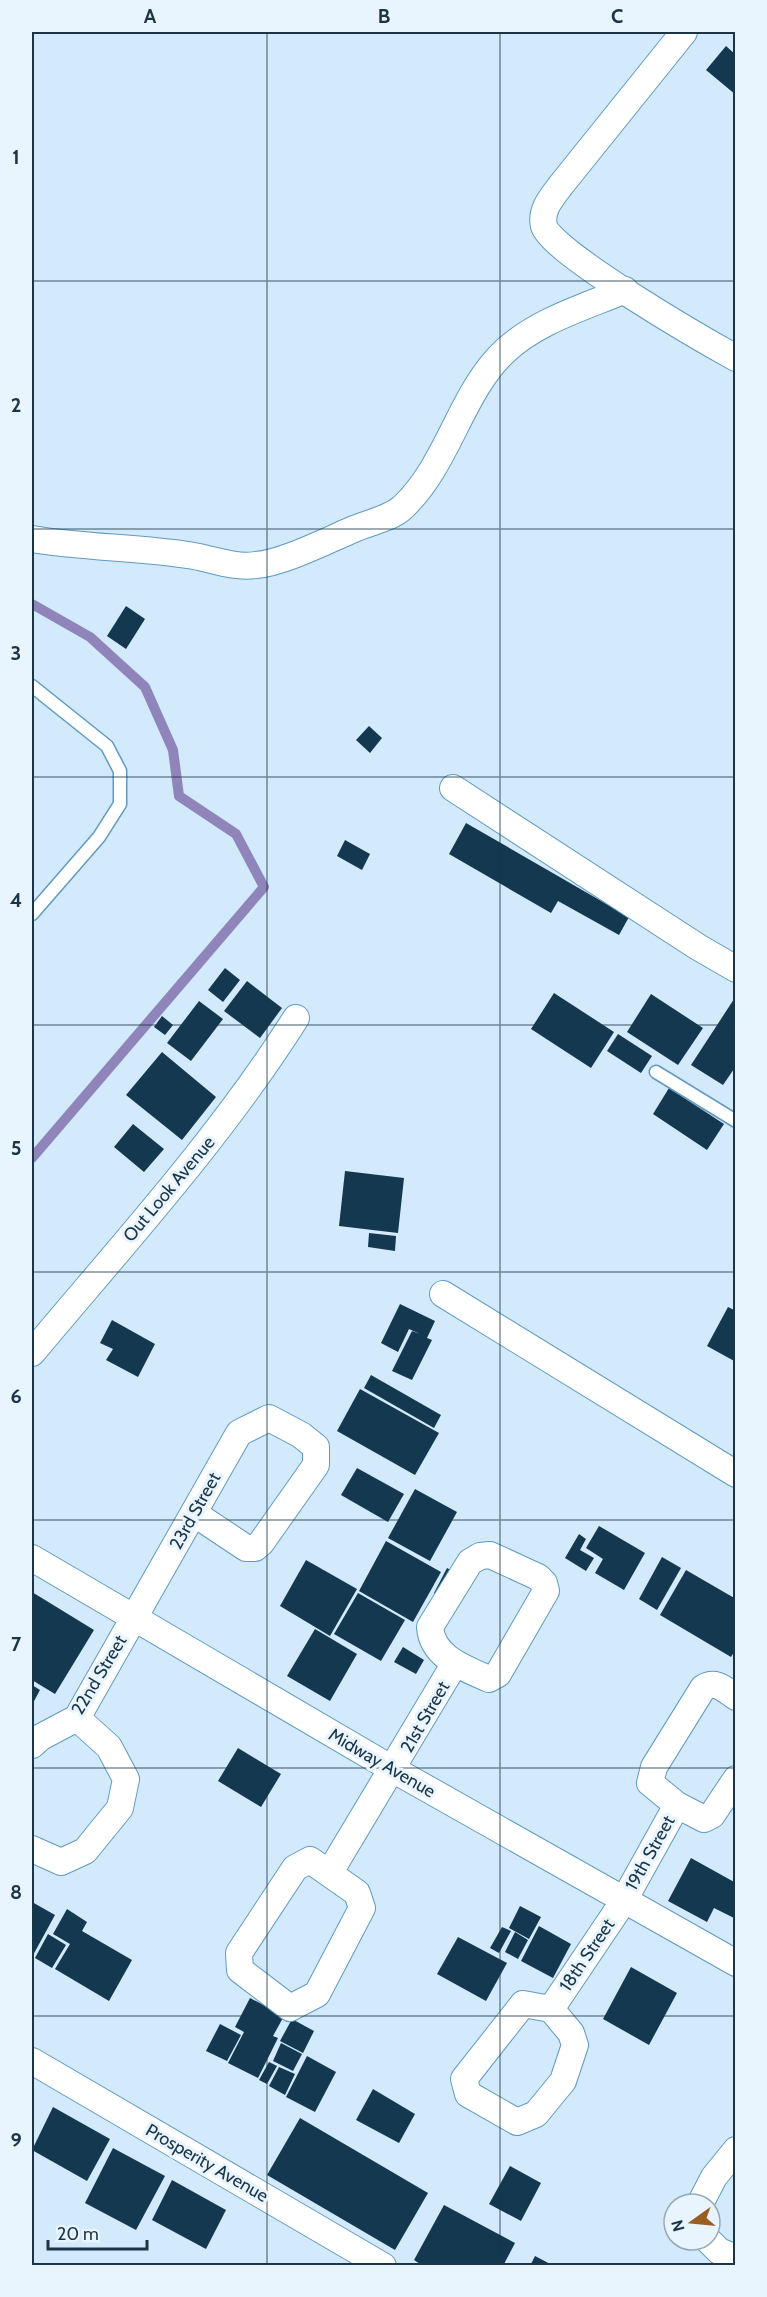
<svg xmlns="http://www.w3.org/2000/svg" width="767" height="2297" font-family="Cabin,sans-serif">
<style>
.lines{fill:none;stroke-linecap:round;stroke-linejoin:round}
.stream{stroke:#8f85ba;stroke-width:10}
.building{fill:#133850}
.lane-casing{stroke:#5f9ac5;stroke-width:15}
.street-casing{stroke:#5f9ac5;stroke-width:28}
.lane{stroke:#fff;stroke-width:12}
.street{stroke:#fff;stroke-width:26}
.grid{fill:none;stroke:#1b3446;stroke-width:1.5;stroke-opacity:0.55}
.labels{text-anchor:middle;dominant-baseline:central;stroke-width:6;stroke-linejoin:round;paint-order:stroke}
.street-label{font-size:18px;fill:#1b3446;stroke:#e9f5fe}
.neatline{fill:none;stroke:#1b3446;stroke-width:2}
.grid-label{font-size:20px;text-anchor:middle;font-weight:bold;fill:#1b3446}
</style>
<rect width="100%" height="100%" fill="#d2eafc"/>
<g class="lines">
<!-- stream -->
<path class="stream" d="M32,604L90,637L145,687L173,750L179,796L236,834L264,887L32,1158"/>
</g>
<!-- building -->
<g class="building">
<path d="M726,46L736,55V95L706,70Z"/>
<path d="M126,606L145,619L126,649L107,636Z"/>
<path d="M369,726L382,738L370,753L356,740Z"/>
<path d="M466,823L629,917L619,935L558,901L551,913L449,854Z"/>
<path d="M345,840L370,854L362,870L337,856Z"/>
<path d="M225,968L240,980L223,1002L208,990Z"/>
<path d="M247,981L282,1008L260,1038L224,1011Z"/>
<path d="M554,993L614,1032L591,1068L531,1029Z"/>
<path d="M651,994L703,1028L678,1065L627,1032Z"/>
<path d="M736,996V1066L723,1085L691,1065Z"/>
<path d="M199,1001L223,1019L191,1061L167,1043Z"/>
<path d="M162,1016L173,1025L165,1035L154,1027Z"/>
<path d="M618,1034L652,1056L641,1073L607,1051Z"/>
<path d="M162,1052L216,1097L182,1140L126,1095Z"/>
<path d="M669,1088L724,1124L707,1150L653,1114Z"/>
<path d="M133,1124L164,1149L144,1172L114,1147Z"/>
<path d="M345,1171L404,1178L398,1233L339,1226Z"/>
<path d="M369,1233L396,1236L395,1251L368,1247Z"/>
<path d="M400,1304L435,1321L427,1338L432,1340L412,1380L392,1371L412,1331L420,1334L409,1329L398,1352L381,1343Z"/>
<path d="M728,1307L736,1311V1362L707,1346Z"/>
<path d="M112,1320L155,1344L138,1377L106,1360L113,1349L100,1343Z"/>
<path d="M371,1375L441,1415L434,1428L364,1388Z"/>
<path d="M360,1389L439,1433L415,1475L337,1431Z"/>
<path d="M357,1468L404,1494L388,1522L341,1495Z"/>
<path d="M415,1489L457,1512L430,1561L388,1538Z"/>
<path d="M599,1526L645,1553L624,1590L595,1573L603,1559L586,1548Z"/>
<path d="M579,1534L586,1539L580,1550L594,1558L586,1571L565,1558Z"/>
<path d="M386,1541L441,1572L413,1622L359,1591Z"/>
<path d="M662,1557L681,1568L657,1610L639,1599Z"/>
<path d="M306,1560L357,1589L330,1636L280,1606Z"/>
<path d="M447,1568L458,1574L444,1599L434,1593Z"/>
<path d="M686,1570L736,1599V1649L731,1657L660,1615Z"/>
<path d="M32,1592L94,1630L55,1694L32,1680Z"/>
<path d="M358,1593L405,1620L381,1661L334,1634Z"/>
<path d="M315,1629L357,1654L330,1701L287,1676Z"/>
<path d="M403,1647L424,1660L416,1674L394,1662Z"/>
<path d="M32,1685L40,1690L32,1705Z"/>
<path d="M238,1748L281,1774L261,1807L218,1781Z"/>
<path d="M691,1858L736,1883V1919L714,1908L707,1922L668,1901Z"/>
<path d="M32,1902L55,1915L32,1957Z"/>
<path d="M520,1906L541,1917L529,1939L509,1928Z"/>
<path d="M67,1909L87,1922L82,1931L132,1960L109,2001L55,1969L70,1944L53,1934Z"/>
<path d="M539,1926L571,1944L553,1978L521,1961Z"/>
<path d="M502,1927L511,1931L499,1953L490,1948Z"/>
<path d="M515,1932L528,1940L518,1959L505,1952Z"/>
<path d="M48,1934L66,1945L52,1968L35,1958Z"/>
<path d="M458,1937L507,1963L486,2001L437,1974Z"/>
<path d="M631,1967L677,1993L649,2045L603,2019Z"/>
<path d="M250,1998L284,2016L273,2036L278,2038L258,2078L228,2063L244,2032L235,2027Z"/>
<path d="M292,2019L314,2031L303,2053L280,2041Z"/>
<path d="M220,2024L241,2035L227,2061L206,2051Z"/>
<path d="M281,2043L302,2054L293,2071L273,2061Z"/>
<path d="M307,2056L336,2072L315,2112L286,2097Z"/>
<path d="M269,2062L277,2066L267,2084L259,2080Z"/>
<path d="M279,2067L295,2074L285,2095L269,2086Z"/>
<path d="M373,2089L415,2114L399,2143L356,2120Z"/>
<path d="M53,2107L110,2139L87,2181L32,2150Z"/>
<path d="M300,2118L428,2193L395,2250L267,2175Z"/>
<path d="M113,2148L165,2176L136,2230L85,2203Z"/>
<path d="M510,2166L541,2183L521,2221L489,2204Z"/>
<path d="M172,2180L226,2210L206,2249L152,2220Z"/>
<path d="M444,2205L515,2243L503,2266H423L414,2260Z"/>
<path d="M535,2256L554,2266H530Z"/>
</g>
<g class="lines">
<!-- lane casing -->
<g class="lane-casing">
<g id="lane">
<path d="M32,686L107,746L120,771V804L99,837L32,914"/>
<path d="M656,1072L736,1121"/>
</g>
</g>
<!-- street casing -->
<g class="street-casing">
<g id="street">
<path d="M684,32L561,185C552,197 540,210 544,226C551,252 705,341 736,358"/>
<path d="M32,539C85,548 140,547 194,556C215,560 234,568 256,565C283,563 328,540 354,529C368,523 392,518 403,507C449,463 460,394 504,352C536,321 585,307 625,290"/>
<path d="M453,788L698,947L736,969"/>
<path d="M443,1294L736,1474"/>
<path d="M32,1353C123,1244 220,1138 296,1018"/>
<path d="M490,1555L538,1577L544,1583L546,1591L498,1674L489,1679C464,1668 432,1657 430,1627L470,1562L480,1556Z"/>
<path d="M32,1558L394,1770L736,1963"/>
<path d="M736,1697C724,1689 716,1680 703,1688L654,1767L650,1783L677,1805L704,1819L712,1815L736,1779"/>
<path d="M32,1745L41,1737L77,1718L239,1433L269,1418L301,1435L316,1447V1465L261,1543L255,1548H246L195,1514"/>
<path d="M32,1849L61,1862L85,1851L120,1808L126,1779L109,1747L77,1718"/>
<path d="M310,1860L357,1893L362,1908L317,1994L290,2008L240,1970L239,1953L295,1868Z"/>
<path d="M330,1872L455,1663"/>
<path d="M523,2004L551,2009L571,2033L575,2045L563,2081L536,2114L517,2122L468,2094L464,2079Z"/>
<path d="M551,2009L623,1902L677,1805"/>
<path d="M32,2061L383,2266"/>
<path d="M700,2204L714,2177L736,2150"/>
<path d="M708,2240L719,2251L736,2258"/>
</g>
</g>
<!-- lane -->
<use href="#lane" class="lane"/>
<!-- street -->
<use href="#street" class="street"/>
</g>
<!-- grid -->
<path class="grid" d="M267,32V2266M500,32V2266M32,281H736M32,529H736M32,777H736M32,1025H736M32,1272H736M32,1520H736M32,1768H736M32,2016H736"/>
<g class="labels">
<!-- street labels -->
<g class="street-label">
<text transform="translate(169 1189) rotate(-50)">Out Look Avenue</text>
<text transform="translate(195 1511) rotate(-61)">23rd Street</text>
<text transform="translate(99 1675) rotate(-59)">22nd Street</text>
<text transform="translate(425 1717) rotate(-60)">21st Street</text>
<text transform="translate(382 1763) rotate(30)">Midway Avenue</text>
<text transform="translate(650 1853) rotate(-61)">19th Street</text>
<text transform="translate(587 1955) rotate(-56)">18th Street</text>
<text transform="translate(207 2163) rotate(30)">Prosperity Avenue</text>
</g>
</g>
<!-- border -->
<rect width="767" height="2297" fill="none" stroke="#e9f5fe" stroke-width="66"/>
<!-- north arrow -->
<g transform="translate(692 2222) rotate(255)"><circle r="28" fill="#e9f5fe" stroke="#97a8b4" stroke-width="1.5"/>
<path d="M0-4.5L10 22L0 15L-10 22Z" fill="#9b5e22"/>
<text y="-9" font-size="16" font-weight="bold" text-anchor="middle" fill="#1b3446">N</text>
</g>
<!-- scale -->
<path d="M48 2240v9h99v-9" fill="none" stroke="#1b3446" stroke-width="3"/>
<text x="57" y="2240" font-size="18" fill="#1b3446" stroke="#e9f5fe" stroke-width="4.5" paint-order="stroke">20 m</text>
<rect x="33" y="33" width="701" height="2231" class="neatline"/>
<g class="grid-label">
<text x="150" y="23">A</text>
<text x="384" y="23">B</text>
<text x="617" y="23">C</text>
<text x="16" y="164">1</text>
<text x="16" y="412">2</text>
<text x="16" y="660">3</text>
<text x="16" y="907">4</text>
<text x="16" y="1155">5</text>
<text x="16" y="1403">6</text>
<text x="16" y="1651">7</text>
<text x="16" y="1899">8</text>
<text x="16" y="2147">9</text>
</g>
</svg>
